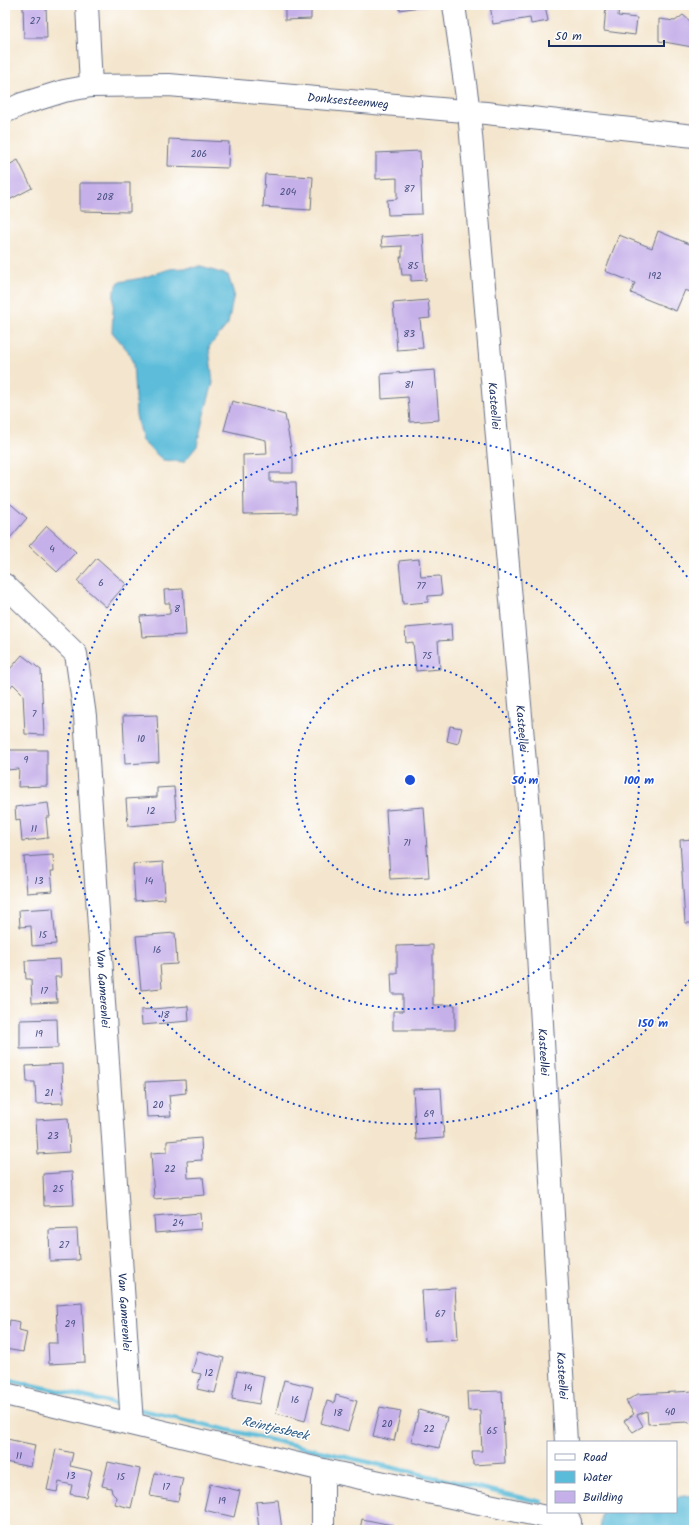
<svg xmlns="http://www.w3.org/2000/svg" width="699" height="1535" font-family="Kalam,sans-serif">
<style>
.water{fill:#5bbcd9;stroke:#3b769c}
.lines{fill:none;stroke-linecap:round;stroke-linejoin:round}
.stream{stroke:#5bbcd9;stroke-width:4.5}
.building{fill:#c6b0e9}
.minor-casing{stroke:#676f85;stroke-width:24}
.minor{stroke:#fff;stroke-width:22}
.ring{fill:none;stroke:#1d4ed8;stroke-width:2;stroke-dasharray:2 4}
.labels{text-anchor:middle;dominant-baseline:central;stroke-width:3;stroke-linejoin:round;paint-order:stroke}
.number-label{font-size:10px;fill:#464f81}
.street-label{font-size:12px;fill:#1b2f5e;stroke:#fff}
.water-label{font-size:13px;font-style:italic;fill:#316089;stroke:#fff}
.centre{fill:#1d4ed8;stroke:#fff;stroke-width:2}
.ring-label{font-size:12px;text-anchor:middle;font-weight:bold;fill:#1d4ed8;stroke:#fff;stroke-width:3;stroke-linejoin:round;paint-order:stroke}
</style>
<rect width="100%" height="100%" fill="#fff"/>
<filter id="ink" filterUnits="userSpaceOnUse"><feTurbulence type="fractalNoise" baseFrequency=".025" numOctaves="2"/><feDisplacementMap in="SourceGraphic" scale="8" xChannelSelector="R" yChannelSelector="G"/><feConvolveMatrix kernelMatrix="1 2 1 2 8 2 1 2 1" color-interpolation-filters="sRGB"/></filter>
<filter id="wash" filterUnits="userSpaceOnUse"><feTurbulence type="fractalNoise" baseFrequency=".012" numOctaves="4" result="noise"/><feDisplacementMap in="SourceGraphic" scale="16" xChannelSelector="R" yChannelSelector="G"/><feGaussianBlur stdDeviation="0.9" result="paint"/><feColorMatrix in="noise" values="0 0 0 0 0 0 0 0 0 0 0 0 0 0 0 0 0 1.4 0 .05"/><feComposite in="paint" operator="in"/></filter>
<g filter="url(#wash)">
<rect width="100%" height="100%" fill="#f4e6ce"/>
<!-- water -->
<g class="water">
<path d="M201,267L228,275L234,294L228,324L209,347L213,383L204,414L197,446L184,462L163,460L142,441L136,415L133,363L128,351L112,332L114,291L119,282L142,278L169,269Z"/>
<path d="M694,1495V1530H600L602,1514L606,1512H676V1497Z"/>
</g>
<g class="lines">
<!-- stream -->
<g class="stream">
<path d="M5,1379L126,1406"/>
<path d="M137,1409L541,1502"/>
</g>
</g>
<g id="blocks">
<!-- building -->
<g class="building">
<path d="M23,5H46L47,38H24Z"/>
<path d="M285,5H311V19L285,20Z"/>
<path d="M399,5H427V6L399,10Z"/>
<path d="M490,5H545L548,21L531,24L530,18L493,24Z"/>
<path d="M606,5H619L618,16L637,18L635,35L604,31Z"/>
<path d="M683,15L690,21L694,18V49L692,47L659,41V19L675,21Z"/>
<path d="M169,139L229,142L228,168L168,166Z"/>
<path d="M420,151L422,214L388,215L387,200L397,199V178L376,179V153Z"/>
<path d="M18,160L32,188L9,200L5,192V167Z"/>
<path d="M265,174L313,177L311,210L263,207Z"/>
<path d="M80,183H130V212L80,211Z"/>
<path d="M658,231L694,246V290L693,293L685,290L676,311L631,293L635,283L605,271L619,235L652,248Z"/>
<path d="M423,234L426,280L411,281V275H402L400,257H402V246L382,247L381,237Z"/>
<path d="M428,300L430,318L420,319L423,348L397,350L393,303Z"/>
<path d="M435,370L439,420L410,422L408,397L382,399L381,374Z"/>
<path d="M232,401L285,415L293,460V473H270V482H296L297,513L244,514L243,455L267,454L266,440L224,430Z"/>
<path d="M5,499L27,518L10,538L5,534Z"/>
<path d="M47,526L76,552L57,572L29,546Z"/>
<path d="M97,558L126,584L106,607L77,581Z"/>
<path d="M419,559L421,577L440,576L442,595L428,596V602L403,604L399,561Z"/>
<path d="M183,589L186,635L142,637L140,616L170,614V603H165L164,590Z"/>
<path d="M451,624L452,640L438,641L440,669L416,671L413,642L406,643L405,628Z"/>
<path d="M22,655L41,670L44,735L25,734L23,694L13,684L8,690L5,686V675Z"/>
<path d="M157,715L159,762L125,764L123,716Z"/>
<path d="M450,726L462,728L458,744L447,741Z"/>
<path d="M5,750H47V786L18,787L19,769L5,770Z"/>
<path d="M174,787L177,822L128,826L126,799L157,797V788Z"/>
<path d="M48,803L50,817H46L48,838L22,841L20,819L16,820L15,807Z"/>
<path d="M424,807L429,877L390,879L386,810Z"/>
<path d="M694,839V923H685L680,840Z"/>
<path d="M53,855L54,871H51L53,891L27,893L24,857Z"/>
<path d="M163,862L165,899L135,901L133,864Z"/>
<path d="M53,908L56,944L32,946L31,926L20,927L19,910Z"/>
<path d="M175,933L177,964L160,965L162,988L141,990L136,936Z"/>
<path d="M433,945V1005H455V1030H393V1011H403V994H392L391,973H397V946Z"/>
<path d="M60,959L61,977H55L57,1002L32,1003L31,979H26L25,961Z"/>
<path d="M188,1006L189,1021L142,1025L141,1010Z"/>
<path d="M57,1019L58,1048L20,1049V1020Z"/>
<path d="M62,1064L63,1103L36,1104L35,1082H27L26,1066Z"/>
<path d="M185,1080L186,1093L169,1095L171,1116L147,1117L145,1082Z"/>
<path d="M441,1088L444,1138L416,1140L413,1089Z"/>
<path d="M68,1118L70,1152L38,1154L36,1120Z"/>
<path d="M201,1138L202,1160L187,1161L188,1178L203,1177L205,1195L154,1199L151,1153L167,1152V1141Z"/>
<path d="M72,1172L74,1205L44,1206L43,1174Z"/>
<path d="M200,1213L201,1229L155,1233L154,1217Z"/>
<path d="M77,1229L79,1260L50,1261L49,1230Z"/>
<path d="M455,1288L458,1339L425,1341L422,1290Z"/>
<path d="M82,1303L85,1362L49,1364L48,1343H58L56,1305Z"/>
<path d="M10,1320L20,1322L19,1330L27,1332L23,1352L5,1349V1325L9,1326Z"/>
<path d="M198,1351L224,1358L215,1393L197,1389L201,1374L192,1372Z"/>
<path d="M237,1371L264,1376L259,1404L232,1399Z"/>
<path d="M284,1380L313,1387L305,1421L276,1413Z"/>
<path d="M502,1391L505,1463L473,1465L472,1451H482L480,1410L468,1411L467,1392Z"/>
<path d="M694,1391V1425L687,1422L648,1424L647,1411L637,1415L643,1426L633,1432L624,1421L634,1414L626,1401L638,1394Z"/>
<path d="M336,1395L357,1401L348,1431L321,1423L327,1401L334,1403Z"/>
<path d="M380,1407L401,1411L394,1441L373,1436Z"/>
<path d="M419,1410L447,1418L439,1448L411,1441Z"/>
<path d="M7,1439L35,1445L31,1467L5,1462V1451Z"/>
<path d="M56,1449L73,1453L70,1466L92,1471L86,1497L70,1494L72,1485L59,1482L57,1492L47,1490Z"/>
<path d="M108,1462L140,1469L131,1508L115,1504L116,1497L112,1493L111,1488L102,1486Z"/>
<path d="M155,1473L183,1478L178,1501L150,1496Z"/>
<path d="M210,1484L240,1491L234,1517L204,1510Z"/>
<path d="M278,1500L282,1530H259L256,1502Z"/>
<path d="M362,1519L392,1525L391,1530H360Z"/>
</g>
</g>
</g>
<g filter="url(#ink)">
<use href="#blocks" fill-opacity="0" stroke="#676f85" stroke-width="1"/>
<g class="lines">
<!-- minor casing -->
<g class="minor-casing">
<g id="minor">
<path d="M87,5L91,86"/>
<path id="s1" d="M454,5L469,112L531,832L566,1442"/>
<path id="s2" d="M5,112L22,104L64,91L91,86L169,85L486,113L694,136"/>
<path id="s3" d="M5,585L76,654L85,716L132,1424"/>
<path d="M5,1394L323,1470L570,1522"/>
<path d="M323,1530V1470"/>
</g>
</g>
<!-- minor -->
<use href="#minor" class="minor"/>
</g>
</g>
<!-- distance rings -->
<g class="ring">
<circle cx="410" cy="780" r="115"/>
<circle cx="410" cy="780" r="229"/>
<path d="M693 975A344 344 0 1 1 693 585"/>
</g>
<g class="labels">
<!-- number labels -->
<g class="number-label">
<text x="35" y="21">27</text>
<text x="199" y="154">206</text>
<text x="409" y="189">87</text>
<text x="288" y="192">204</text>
<text x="105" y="197">208</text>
<text x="413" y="266">85</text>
<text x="655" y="276">192</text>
<text x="409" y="334">83</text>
<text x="409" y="385">81</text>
<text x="52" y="549">4</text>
<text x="101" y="583">6</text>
<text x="421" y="586">77</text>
<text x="177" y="609">8</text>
<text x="427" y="656">75</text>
<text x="34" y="714">7</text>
<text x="141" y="739">10</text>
<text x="26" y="760">9</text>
<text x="151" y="811">12</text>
<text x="34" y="829">11</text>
<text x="407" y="843">71</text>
<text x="39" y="881">13</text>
<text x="149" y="881">14</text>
<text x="43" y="935">15</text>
<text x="157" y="950">16</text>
<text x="44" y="991">17</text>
<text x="165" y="1015">18</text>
<text x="39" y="1034">19</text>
<text x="49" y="1093">21</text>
<text x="158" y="1105">20</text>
<text x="429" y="1114">69</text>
<text x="53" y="1136">23</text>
<text x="170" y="1169">22</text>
<text x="58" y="1189">25</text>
<text x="178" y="1223">24</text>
<text x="64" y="1245">27</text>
<text x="440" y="1314">67</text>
<text x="70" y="1324">29</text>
<text x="209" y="1373">12</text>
<text x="248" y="1388">14</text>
<text x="295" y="1400">16</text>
<text x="670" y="1412">40</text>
<text x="338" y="1413">18</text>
<text x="387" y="1424">20</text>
<text x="429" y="1429">22</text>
<text x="492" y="1431">65</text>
<text x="19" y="1456">11</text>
<text x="71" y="1476">13</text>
<text x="121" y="1477">15</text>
<text x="166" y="1487">17</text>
<text x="222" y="1501">19</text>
</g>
<!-- street labels -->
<g class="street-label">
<text stroke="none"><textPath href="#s2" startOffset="348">Donksesteenweg</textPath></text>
<text stroke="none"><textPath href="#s1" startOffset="403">Kasteellei</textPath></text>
<text stroke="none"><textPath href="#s1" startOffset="727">Kasteellei</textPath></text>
<text stroke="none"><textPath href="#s3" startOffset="435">Van Gamerenlei</textPath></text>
<text stroke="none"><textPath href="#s1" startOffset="1051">Kasteellei</textPath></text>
<text stroke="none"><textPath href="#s3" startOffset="759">Van Gamerenlei</textPath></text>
<text stroke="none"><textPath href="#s1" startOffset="1375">Kasteellei</textPath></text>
</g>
<!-- water labels -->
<g class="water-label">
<text transform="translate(275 1429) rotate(13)">Reintjesbeek</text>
</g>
</g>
<circle cx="410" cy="780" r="6" class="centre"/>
<g class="ring-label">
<text x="525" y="784">50 m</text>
<text x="639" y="784">100 m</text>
<text x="653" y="1027">150 m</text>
</g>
<!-- margin -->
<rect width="699" height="1535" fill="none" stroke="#fff" stroke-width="20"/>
<!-- legend -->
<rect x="547" y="1441" width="130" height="72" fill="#ffffff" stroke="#a4acbf"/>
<rect x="555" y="1454" width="20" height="6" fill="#ffffff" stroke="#a4acbf"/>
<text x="583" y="1461" font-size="12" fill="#1b2f5e">Road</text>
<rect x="555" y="1471" width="20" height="12" fill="#5bbcd9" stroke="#a4acbf"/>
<text x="583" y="1481" font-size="12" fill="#1b2f5e">Water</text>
<rect x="555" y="1491" width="20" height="12" fill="#c6b0e9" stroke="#a4acbf"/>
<text x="583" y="1501" font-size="12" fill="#1b2f5e">Building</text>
<!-- scale -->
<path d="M549 40v6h115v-6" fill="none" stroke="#1b2f5e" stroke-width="2"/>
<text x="555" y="40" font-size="12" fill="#1b2f5e" stroke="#ffffff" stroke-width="3" paint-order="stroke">50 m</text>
</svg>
